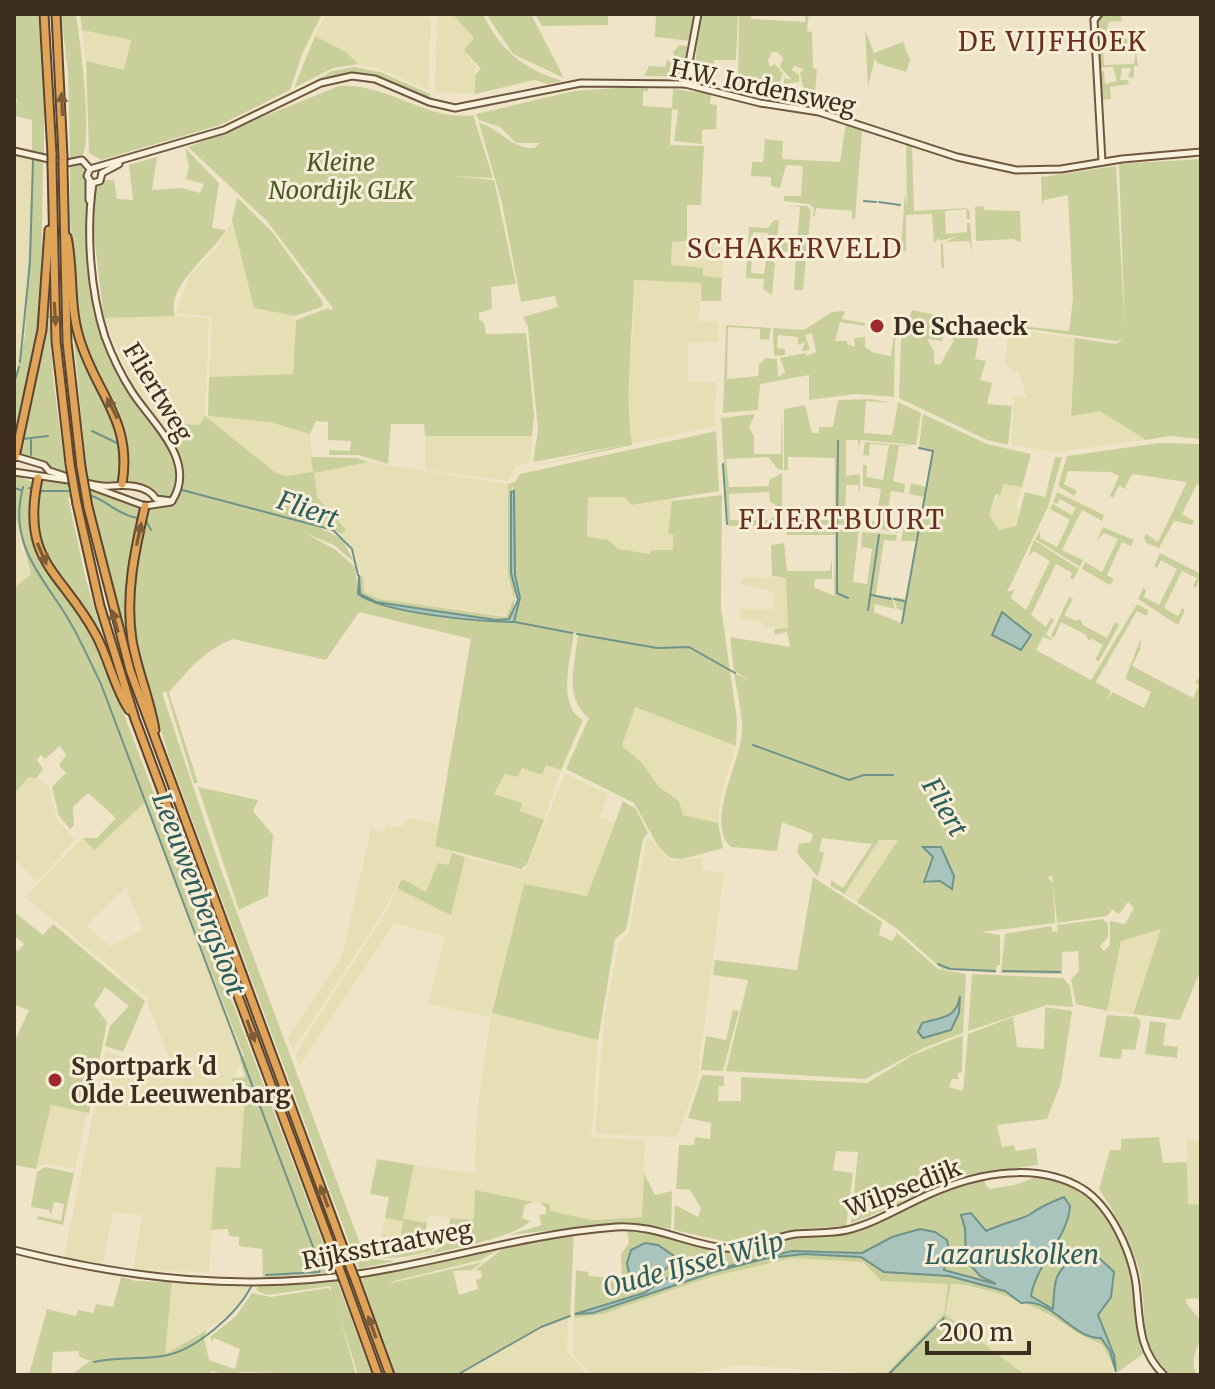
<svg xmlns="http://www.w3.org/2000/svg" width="1215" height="1389" font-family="Merriweather,serif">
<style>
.farmland{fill:#e6deb5;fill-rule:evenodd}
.green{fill:#c9cf9b;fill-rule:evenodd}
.water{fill:#a9c4bc;stroke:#6f938a;stroke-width:2}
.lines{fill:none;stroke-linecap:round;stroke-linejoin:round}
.stream{stroke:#6f938a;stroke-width:2}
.secondary-casing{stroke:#6f573f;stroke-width:9}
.highway-casing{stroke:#5b4430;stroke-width:11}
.secondary{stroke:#faf1dc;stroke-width:5}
.highway{stroke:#e0a458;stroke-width:7}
.highway-bridge-casing{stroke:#5b4430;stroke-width:11;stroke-linecap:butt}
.highway-bridge{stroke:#e0a458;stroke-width:7}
.oneway{fill:#7e5d36}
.poi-dot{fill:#9e2a2b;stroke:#f7eed8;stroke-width:3}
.labels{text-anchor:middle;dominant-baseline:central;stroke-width:6;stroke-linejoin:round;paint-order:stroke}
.street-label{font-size:24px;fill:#3d2e20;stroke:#f7eed8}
.park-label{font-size:24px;font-style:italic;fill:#4d5a26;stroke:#f7eed8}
.poi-label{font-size:24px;font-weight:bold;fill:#3d2e20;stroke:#f7eed8;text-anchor:start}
.neighbourhood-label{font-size:26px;letter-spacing:2px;fill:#6b2e1e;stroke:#f7eed8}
.water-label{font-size:26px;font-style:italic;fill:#2f5d5a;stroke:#f7eed8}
</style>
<rect width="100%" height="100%" fill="#f0e4c8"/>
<!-- farmland -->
<g class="farmland">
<path d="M326,14H420L431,18L428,90L377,68L358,64L346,52L315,36Z"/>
<path d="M437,14H452L474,39L464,50L475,66V94L435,92Z"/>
<path d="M82,30L131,40L124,70L86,61Z"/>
<path d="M14,153L33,157V176L25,336L14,383Z"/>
<path d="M232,220L254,308L295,316L293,374L209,377L212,317L176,313L190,275L220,244Z"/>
<path d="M725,238L722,278L702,276L703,269L671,266L672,242Z"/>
<path d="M634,280L701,283L699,321H719L718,342L688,343V382H716L715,426L631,444L628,356L633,333Z"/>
<path d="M175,316L209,318L205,416L270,422L310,434L314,472L368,462L508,484V575L514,595L508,616L382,600L364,592L356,556L341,534L346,530L317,497L314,473L287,476L276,473L205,417L200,425L173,423L171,437L134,389L104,318Z"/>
<path d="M1009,329L1075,338L1070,415L1100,411L1146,440L1055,452L1011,445L1014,396L1027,398L1017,368L1016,373L1005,363Z"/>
<path d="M425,436H532L531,461L514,468L509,481L425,470Z"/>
<path d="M1003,484L1022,487L1016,508L1020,510L1014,528L998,530L989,515Z"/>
<path d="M14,489L17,490L16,513L21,548L31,574L14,588Z"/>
<path d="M587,497H625L631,505L674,498L668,534L673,533V550H652L651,554L618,549L607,540L588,537Z"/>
<path d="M744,577L786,578L788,628L762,627V622L740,618V609H773L774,592L740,584Z"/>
<path d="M634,707L736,746L720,799L718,823L683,815L679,801L659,787L642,763L622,747Z"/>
<path d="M546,765L561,770L544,820L519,811L522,803L494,794L505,774Z"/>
<path d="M565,773L608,794L600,817L614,822L587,897L524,884L492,1013L598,1040L591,1137L645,1140L642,1217L589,1219L550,1211V1204L523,1202L476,1190L475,1220L429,1215L427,1223L403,1220L398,1252L378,1253L385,1218L403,1219L414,1165L475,1174L477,1111L491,1017L428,1004L445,936L394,923L299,1067L295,1054L389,907L397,888L451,914L465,857L525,871Z"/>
<path d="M32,775L49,787L57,819L75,840L37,881L14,859V794Z"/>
<path d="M145,801L244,1056L232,1082H246L240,1168H216L209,1272L133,1270L142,1215L113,1212L102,1266L64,1257L106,1051L167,1071L172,1065L148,1004L149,999L25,897L83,838L95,849ZM126,887L143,930L110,946L86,926Z"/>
<path d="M410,818L439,824L435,845L453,850L449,865L436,875L426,893L402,879L397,884L387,906L293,1050L288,1037L342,956L371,829L384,832L386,825L400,827Z"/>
<path d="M647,836L671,861L703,857L702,870L724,873L697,1082L677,1137L595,1134L604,1019L619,942L629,933Z"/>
<path d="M879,840H899L857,902L844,894Z"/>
<path d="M1162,929L1132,1014L1107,1011L1121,941Z"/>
<path d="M51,1105L87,1112L75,1169L46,1164L37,1167Z"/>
<path d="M1187,1137L1201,1141V1205L1188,1204Z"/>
<path d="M793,1258L862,1262L881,1281L948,1284L944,1314L950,1284L999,1293L1034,1307L1087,1340L1103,1344L1114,1372L1110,1375H1025L945,1314L885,1375L740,1365L687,1375H591L573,1354L574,1318L603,1314L710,1277Z"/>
<path d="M172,1282L247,1284L250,1286L234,1312L165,1354Z"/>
<path d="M568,1316L567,1351L587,1375H456L525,1334Z"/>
</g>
<!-- green -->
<g class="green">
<path d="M14,14H38L44,76V156L32,151V120L15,116L17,99L14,98Z"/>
<path d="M61,14H76C80,40 94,143 81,159L70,161L68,73Z"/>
<path d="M80,14H322L302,54L290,90L220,125L101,160L89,153L86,61L124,70L131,40L82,30Z"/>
<path d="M452,14H483C501,51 522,68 562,81L548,84L534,80L475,94V75L481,69L464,50L474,38Z"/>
<path d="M486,14H531L564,78L513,54Z"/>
<path d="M535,14H608V25L542,26Z"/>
<path d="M656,14H696L691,41L655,37Z"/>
<path d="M700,14H738L736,60H714L712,84L694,78Z"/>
<path d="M739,14H752L751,19L805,22V14H809L807,31L812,32L813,68L817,69L814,107L807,106L800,73L804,69L794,66L792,70L799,75V82L784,84V78L792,80L780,67L783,58L777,52H772L768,60L770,67L775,64L783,74L775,92L783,94L785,86H797L804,105L738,91Z"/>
<path d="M1103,16H1121L1122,21L1109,22L1106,33L1114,40L1137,37V49L1103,48L1104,65L1134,64L1136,51L1138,66H1134V78L1128,77L1131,68H1122L1120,80H1128L1129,84L1110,87L1111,99L1101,100L1100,72L1104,71L1105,84L1117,81L1113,67L1099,68L1097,23Z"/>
<path d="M865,30L874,53L903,42L910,60L906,72L877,63L875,58L868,87Z"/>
<path d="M315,36L346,52L358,64L333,68L294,88Z"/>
<path d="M680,45L690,47L685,77L644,76L649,66L665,67L667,60L676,64L673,52Z"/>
<path d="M354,67L380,72L430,94L429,99C366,74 358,63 292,94L332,71Z"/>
<path d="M339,86C389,83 427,122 473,115L493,178L453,176L494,180L516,284L491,287L492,309L479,313V319L484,323L486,334L526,333L534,416L532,436H425L424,424H391L388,464L358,455H329V450L350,451L351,441L328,440V422L316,421L310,434L270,422L208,416L209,377L293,374L296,320L328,308L332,311V307L267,221L188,147Z"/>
<path d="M645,86H648V91H643V106L672,108L673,89L711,94L710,104L717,105L716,129L702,130V144L674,141L678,110L672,109L670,145L704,146L701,205H687V241L672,242L671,265L703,268V276L722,278L721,301H701V283L634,280C633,335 624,389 632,445L534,466L623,445L533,462L538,430L528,327L523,317L558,307L555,296L521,302L502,203L479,123C501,129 511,149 534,148L540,143H516L500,127L479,120L476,114L574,91Z"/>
<path d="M846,123L862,131L855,219H852V211L816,208L815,216H813L814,208L809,204L784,201V196H801L803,166L786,165L780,188L771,186V177L751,176L752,162H763L765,139L783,141L782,159L840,162Z"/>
<path d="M906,142L912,145L914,211C932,210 945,209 966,208L970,212V219H967L966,209L945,211L946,234L967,232V223H970L972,251L969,241L943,242L944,269L941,267V244L958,236L940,241L939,238L934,243L932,214L906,215V251H901L905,193L907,207Z"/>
<path d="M185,148L219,183L212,228L226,230C213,253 165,286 175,316L104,318L93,228L94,187L104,180H114L117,199L133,200L129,165L157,157L152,190L182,188L200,193L204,184L186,179L189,167Z"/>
<path d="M33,157L43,160L41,308L14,452V383L25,336Z"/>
<path d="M1201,159V439L1170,436L1146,440L1100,411L1071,416L1075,338L1116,344L1123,339L1116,341L1015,327L1021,308L1019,326L1069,331L1073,299L1068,195L1044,200L1042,206L1041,177L1116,166L1125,333L1119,164Z"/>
<path d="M81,163L88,182L99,320L124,383L173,454L176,480L173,493L168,499L159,498L150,490L127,481L125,430L89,354L76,305L70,220V166Z"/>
<path d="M237,197L273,233L323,302L322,307L295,316L254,308L232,220Z"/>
<path d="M784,206H807L811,210L803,290H794L796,253L780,251L781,242L797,243L800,207Z"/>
<path d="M983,206L984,210L1020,211L1021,242L1013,239L976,241L975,207Z"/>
<path d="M774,220L779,221L777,242L767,252L768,233L753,232L751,273L764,274L767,255L775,264L772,295L763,289L764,279L746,278L749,227L768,228Z"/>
<path d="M47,279L53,377L65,469L87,474L71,312L123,441L121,482C89,491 46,468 17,455L37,362Z"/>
<path d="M912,310L947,317L942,341L927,339L934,351V363L940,365L954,340L945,333L949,318L986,324L984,336H979L975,359L986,361L980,380L992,383L987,404L1012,406L1008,445L987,440L899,398L901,340Z"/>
<path d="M845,311L842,319L865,323V326L840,322L835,341H847V344L855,347L854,338L865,337V347L874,353L891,356L895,325L899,328L895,341L894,397L856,394L809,400V375L760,384L758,410L723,413L726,325L771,328L769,340L760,339V329L728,327L727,379L758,376L759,364L766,358L777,359L778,377L785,372L780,358L806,353L807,356L816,352L812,333L805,335L810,350L802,351L805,342L798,345V337L778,335L777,348L785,349V355L774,356L773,328L804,330L832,312Z"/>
<path d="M870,399L894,403L866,401L864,433L892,435L898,402L921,413L916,445L861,440L858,449V440H846V476L860,474V494L858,485H846L845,520H858L860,515V524L787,526L788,508L789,520H835V458L788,457V470H784V409L805,405L812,433H819V427H833L838,400Z"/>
<path d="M782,409L783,470L778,469L768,457L726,459L729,487L769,486V480L782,473V509L770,502L769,492L729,494L730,520H770L782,511L783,525L728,526L721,418L755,414L749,428L754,436V454H781Z"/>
<path d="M923,414L987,444L1031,454L1022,487L1003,484L1000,495L996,494L989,515L999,530L1016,526L1025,492L1045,497L1055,457H1062L1048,507L1007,592L1014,590L1011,598L1026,610L1050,561L1034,551L1028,557L1034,540L1079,569L1073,580L1070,578L1072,573L1056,564L1031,615L1046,627L1051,618L1054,620L1046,634L1054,641L1043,637L1036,650L1091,680L1137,604L1148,610L1147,616L1137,611L1096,682L1111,691L1107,700L1113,692L1144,708L1151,692L1125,679L1141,638L1140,650L1132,666L1193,698L1199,685L1195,682L1201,676V969L1180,1020L1133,1014L1161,929L1121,941L1107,1011L1076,1004L1071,979L1079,971L1078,951L1062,952V974L1001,973L1005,934L1051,926L1053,932L1058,931L1057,925L1103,919L1108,924V937L1100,946L1104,951L1110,945V921L1125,924L1134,908L1128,902L1119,914L1102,903L1112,910L1107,916L1057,923L1052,875L1048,877L1053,884L1055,923L981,932L1000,935V965H997L996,973L942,969L896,928L857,902L898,840H879L844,894L831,886V880L843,888L872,844L822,838L819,851L824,853L818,877L797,853L799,844L811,842L813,834L782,822L777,851L731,847C705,824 739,764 742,734C743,715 737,692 734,673L751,681L734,671L730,637L790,647L787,632L775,635L774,629L788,628L786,578L772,576L771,545L784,543L787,571H830L832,558V579H815L814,587L834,596L835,535H787L786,549L787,530H859L853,582L867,584L872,549L862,547L861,553L862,532L897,535L896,541L884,540L876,595L892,597L895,609L875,604L874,612L901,623L904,611L897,609L894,597L906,599L916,541H901L904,526L918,530L924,497L909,494L911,483L926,487L932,451L919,448ZM926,846H938C947,860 955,871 951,888L939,881L926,884L924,877L933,860Z"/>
<path d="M205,416L276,473L287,476L313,472L311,457L357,458L368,462L314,473L317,497L346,530L341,534L331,528L315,525L342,539L355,563L334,545L305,533L336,550L355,567L358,594L378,604L500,622H514L520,598L515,575L513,485C502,515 525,602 509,619L496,620L376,602L360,594L359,575L363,577L364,592L379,599L506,617L514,598L508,575V484L515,482L520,474L716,431L719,491L631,505L625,497H588L587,533L588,537L608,540L618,549L650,554L651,550H673V534H668L672,501L722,495L721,607L737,720L736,746L635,707L622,746L642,763L659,787L679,801L683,815L718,823L723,848L683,859L670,858L658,846L634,803L566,769L589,718C562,697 576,662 578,633H574C571,657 556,706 583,720L561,770L546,765L542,775L522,768L518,777L505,774L494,794L522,803L520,811L544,820L527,864L521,869L435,846L471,639L359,612L326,660L233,639C203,651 189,669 169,693L198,783H194L166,691L162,693L219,864L362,1249L372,1259L395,1261L359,1269L170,760L142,670L132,601L147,509L158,504L175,505C185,480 180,454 166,432L171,436L173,423L200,425Z"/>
<path d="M865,442L912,446H899L893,481L905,484L904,493L891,491L886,524L898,527L897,533L863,525V519L876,522L881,489L863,486V465H867L866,477L883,480L889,445L870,444L869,456L863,455Z"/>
<path d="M1159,443L1201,444V485L1197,484L1182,514L1194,521L1192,525L1174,521L1159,548L1146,543L1144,538L1146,534L1158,542L1187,482L1132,474L1125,488L1132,492L1119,486L1113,498L1110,496L1119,476L1110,472L1068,471L1064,484L1077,491L1074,496L1058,486L1067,456Z"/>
<path d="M14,474L34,483L30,520L37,553L88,627L102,656L334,1272L263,1278L262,1249L239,1246V1237L229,1236L228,1229L211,1230L216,1167L240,1168L246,1082H232V1078L245,1077L240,1059L244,1056L145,802L94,850L83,838H97L116,818L88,793L73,807L74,825L70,829L59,816L52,787L66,773L59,765L66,755L60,746L45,759L41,755L37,760L43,769L37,778L29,777L14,794V588L31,574L16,519Z"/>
<path d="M49,477L107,491L116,500L143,507L128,601L141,684L115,597L92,502L68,497L86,580L111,664C91,619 33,568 34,517C34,505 38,492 39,480Z"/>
<path d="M1057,492L1104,515L1102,521L1082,510L1062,550L1083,560L1080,567L1035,539L1040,531V538L1057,547L1070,520L1050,509L1052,504L1072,515L1076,508L1060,499L1057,504L1053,502Z"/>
<path d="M1103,527L1134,540L1131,546L1122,542L1107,575L1114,579L1110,585L1082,569L1085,562L1102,572L1118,539L1104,533L1097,540Z"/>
<path d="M1160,553L1201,574L1196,588L1193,586L1197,578L1182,571L1164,608L1178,616L1182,608L1185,610L1178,625L1138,599L1143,588L1146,590L1144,597L1159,605L1177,569L1161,560L1157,568L1154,566Z"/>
<path d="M1069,597L1073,599L1064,615L1075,621L1080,619L1083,625L1107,638L1115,622L1119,625L1099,661L1095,660L1103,645L1092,639L1088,640L1086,635L1061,622L1054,638L1051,636Z"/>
<path d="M198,787L258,800L253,811L273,835L268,896L239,910Z"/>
<path d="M623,801L636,809L648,833L643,839L626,930L615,939L598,1040L492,1013L524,884L587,896Z"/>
<path d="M452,853L465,857L451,915L397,888L402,879L426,892L438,863L449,865Z"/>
<path d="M813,877L882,922L879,935L892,941L897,933L938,969L966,974L963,1033L926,1047L865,1079L726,1071L748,980L713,975L715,960L797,970Z"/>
<path d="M14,912L43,935L53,924L145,1001L123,1052L105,1046L110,1026L129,1006L105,987L94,1005L107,1022L89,1113L51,1105L36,1169L14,1165V1042L29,1010L14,1005V948L18,951L24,944L14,935Z"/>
<path d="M972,974L1063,978L1070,986L1073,1007L1047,1005L968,1031Z"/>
<path d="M1045,1007L1072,1011L1061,1083L1047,1119L997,1125L1002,1147L1014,1145L1016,1151L1036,1148L1038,1165L966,1175L851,1224L858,1152L836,1151L833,1170L853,1173L846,1226L797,1229L736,1244L674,1230L675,1205L698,1217L701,1208L690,1190L676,1189L679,1145H694L695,1137L710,1139L711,1123L688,1118L702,1075L724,1076V1086H719L718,1101H741V1077L867,1083L913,1055L963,1035L962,1072L957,1074L959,1079H952L949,1087L963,1091L968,1034L1013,1017L1017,1047L1044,1049Z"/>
<path d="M733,1010L739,1011L723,1071L701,1070L706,1036L726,1040Z"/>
<path d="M1107,1015L1137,1017L1141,1022L1135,1050L1122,1049L1121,1059L1099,1057Z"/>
<path d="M1150,1021L1166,1023L1163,1045L1178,1047L1177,1058L1145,1054Z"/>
<path d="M1159,1137L1163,1163L1187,1162L1188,1204L1201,1205V1298L1186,1299V1302C1190,1309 1199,1316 1201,1324C1205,1343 1186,1357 1197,1375H1171C1133,1340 1150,1308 1138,1266C1129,1239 1115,1213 1099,1189L1110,1150H1121V1139Z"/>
<path d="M377,1159L414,1165L403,1219L427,1223L423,1248H435L432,1251C413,1255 376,1266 364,1248L378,1253L398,1252L403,1221L385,1218L389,1197L370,1194Z"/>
<path d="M45,1167L74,1173L63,1225L37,1219L38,1216L61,1221L64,1204L54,1202L51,1215L49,1210L31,1207L37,1172Z"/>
<path d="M644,1173L655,1195L672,1191L671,1229L627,1222L509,1235L542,1225L539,1215L546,1214V1208L540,1203L550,1204V1211L593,1220L642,1217Z"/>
<path d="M1039,1176C1094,1186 1126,1233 1133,1287C1137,1309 1134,1333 1143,1354L1118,1372L1098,1317L1111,1297L1114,1271L1098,1257L1095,1248H1084C1056,1267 1056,1277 1053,1309L1031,1297C1034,1264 1067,1239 1070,1206L1064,1197C1051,1202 1040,1207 1029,1215C1022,1219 997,1225 986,1231L973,1216L961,1215L965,1228L966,1260L977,1274L996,1284L944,1270L949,1254L945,1237L920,1229L892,1237L862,1253L792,1251L671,1280L668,1278L644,1293L575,1314L593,1313L714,1272L768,1258L804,1254L861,1257L884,1272L949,1276L1005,1291L1021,1303C1052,1297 1071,1340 1101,1338L1110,1351L1116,1372L1102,1344C1082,1338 1070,1328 1053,1317C1028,1302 980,1285 951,1284L945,1314L1025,1375H885L944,1314L948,1284L881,1281L863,1262L793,1258L710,1277L603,1314L574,1318L576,1270L588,1272L589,1276L622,1279L621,1254L629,1243L627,1229L737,1251L760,1248L793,1237L856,1230L929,1196L982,1178L989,1189L1015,1185Z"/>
<path d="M475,1190L533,1202L525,1205L522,1218L530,1221C515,1239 427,1255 399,1260L431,1253L446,1244L450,1218L474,1220Z"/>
<path d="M574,1233L570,1317L539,1327L456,1375H396L360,1275L505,1246L481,1260L394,1281L389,1287L395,1282L483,1262L472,1270L453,1271L459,1295L478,1289L476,1280L482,1278L481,1271L475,1270L508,1245Z"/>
<path d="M121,1277L136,1281L172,1282L165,1354L207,1330L204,1338L209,1360L235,1369L240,1349L214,1338L212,1342L210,1337L236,1316L252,1293L271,1297L328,1288L333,1293L356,1375L243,1372L224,1375L213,1371L206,1375H71L90,1361L80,1357L78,1351L53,1352L51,1375H29L47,1309L76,1316L78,1310L93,1313L96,1304L113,1307Z"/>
<path d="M336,1278L338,1283L372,1375H358L330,1286L267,1295L256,1290L259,1284Z"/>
</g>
<!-- water -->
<g class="water">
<path d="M514,491L515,575L520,598L514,622C480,622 383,613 358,594L359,575L360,594L376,602L496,620L509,619L518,600L511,573V492Z"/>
<path d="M1002,612L1031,635L1021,650L992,635Z"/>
<path d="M923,847H941L954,876L952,889L940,881L924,882L933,857Z"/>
<path d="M960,996L959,1013L951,1030L923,1038L918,1032L922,1023C940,1017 956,1020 960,996Z"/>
<path d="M1064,1197L1070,1206C1068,1238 1036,1264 1031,1296L1053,1309C1055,1283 1052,1276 1073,1258C1080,1252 1083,1246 1094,1247L1098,1257L1114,1272L1111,1297L1098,1315L1114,1355L1116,1372L1110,1351L1101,1338C1072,1339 1052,1297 1021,1303L1005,1291L949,1276L884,1272L861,1257L804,1254L768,1258L714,1272L593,1313L575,1314L644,1293L666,1278L671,1280L792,1251L862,1253L892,1237L920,1229L935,1232L947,1240L949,1250L944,1270L996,1284L980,1276L966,1260L965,1228L961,1215L971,1213L986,1231C996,1226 1024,1218 1029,1215C1040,1207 1051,1202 1064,1197Z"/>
<path d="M645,1243L658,1245L674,1256V1263L653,1278H630L627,1263L631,1250Z"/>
</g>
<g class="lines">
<!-- stream -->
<g class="stream">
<path d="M864,201L876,202"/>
<path d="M879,202L900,205"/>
<path d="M20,362L30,262L33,160"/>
<path d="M14,383L19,367"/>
<path d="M92,431L119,444"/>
<path d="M23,439L48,436"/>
<path d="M31,440V455"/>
<path d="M723,464L727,524"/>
<path d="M23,487C8,543 40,573 67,617C80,638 90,662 101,684L321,1268L319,1272L266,1275"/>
<path d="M14,488L21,490"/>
<path d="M29,488H31"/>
<path d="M182,490L333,530L352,549L358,575"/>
<path d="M41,491H71"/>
<path d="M89,495C107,500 114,513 137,518"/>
<path d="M146,521L151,530"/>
<path d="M837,525L838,441"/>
<path d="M837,531V593L848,598"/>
<path d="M871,595L891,599"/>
<path d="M894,599L904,601"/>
<path d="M868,610L879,535"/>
<path d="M515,622L572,633"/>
<path d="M902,623L933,451L919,448"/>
<path d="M577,634L657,648L689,647L735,673"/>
<path d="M753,745L849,780L864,775H893"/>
<path d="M938,964L950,969L995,971"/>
<path d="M1003,971L1060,972"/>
<path d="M94,1362C119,1356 139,1360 163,1356C195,1351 237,1314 251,1287"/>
<path d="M457,1375L541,1327L570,1316"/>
<path d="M888,1375L944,1318"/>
</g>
<!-- secondary casing -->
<g class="secondary-casing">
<g id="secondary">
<path d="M1094,20L1102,162"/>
<path d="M1094,20L1099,14"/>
<path d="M685,84L698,14"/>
<path d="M691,85L692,63"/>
<path d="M14,151L67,163L82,160L90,169"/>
<path d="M90,169L224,130L321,83L352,76L375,79L429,102L455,108L581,83L685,84L760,103L819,112L957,157L1016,170L1061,169L1122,159L1201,152"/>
<path d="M90,169L87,176L92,183L100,181L102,173"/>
<path d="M102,173L119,164"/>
<path d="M93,183C86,231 90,291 105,337C112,356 121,375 132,392C152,423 198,461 172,501"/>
<path d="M89,200V181"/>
<path d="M14,456L44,465L49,471C67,476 93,488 111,486C125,485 147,484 156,499L172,501"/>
<path d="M14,472L75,481"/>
<path d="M85,484L145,506L171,502"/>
<path d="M14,1250C130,1279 245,1292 365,1273C452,1259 526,1234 616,1227C654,1224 687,1244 725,1248C751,1251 770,1238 795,1234C812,1232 830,1234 847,1230C872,1224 896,1210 919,1199C968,1175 1033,1159 1083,1189C1111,1207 1131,1251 1136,1284C1140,1318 1137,1349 1164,1375"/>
</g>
</g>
<!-- highway casing -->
<g class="highway-casing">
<g id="highway">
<path d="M44,14L52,154"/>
<path d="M56,14L63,156"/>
<path d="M52,165L56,341L70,464"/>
<path d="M63,167L67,342L81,467"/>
<path d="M67,237C74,270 69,304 79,337C95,393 133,420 122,484"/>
<path d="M15,457L42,330L49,230"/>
<path d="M38,478C20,563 62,571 96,635C109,659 114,687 129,710"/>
<path d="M77,504L100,606L135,719L340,1270"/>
<path d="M145,506C135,550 125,594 132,640C137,670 150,699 155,730"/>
<path d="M88,507L130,670L351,1269"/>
<path d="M355,1279L390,1375"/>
<path d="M344,1281L378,1375"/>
</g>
</g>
<!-- secondary -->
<use href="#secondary" class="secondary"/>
<!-- highway -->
<use href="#highway" class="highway"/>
<!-- highway-bridge casing -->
<g class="highway-bridge-casing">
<g id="highway-bridge">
<path d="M52,154V165"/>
<path d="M63,156V167"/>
<path d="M70,464L77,504"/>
<path d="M81,467L88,507"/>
<path d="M351,1269L355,1279"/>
<path d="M340,1270L344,1281"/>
</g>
</g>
<!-- highway-bridge -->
<use href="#highway-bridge" class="highway-bridge"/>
</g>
<!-- one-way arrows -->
<defs><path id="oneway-solid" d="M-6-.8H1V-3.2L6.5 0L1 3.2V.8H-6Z" transform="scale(2)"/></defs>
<g class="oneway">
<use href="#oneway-solid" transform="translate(62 104) rotate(-92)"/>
<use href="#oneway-solid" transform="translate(55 314) rotate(87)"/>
<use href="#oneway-solid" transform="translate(112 408) rotate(-117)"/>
<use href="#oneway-solid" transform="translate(139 534) rotate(-78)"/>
<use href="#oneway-solid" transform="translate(42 554) rotate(67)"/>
<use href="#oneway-solid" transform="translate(115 621) rotate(-106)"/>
<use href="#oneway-solid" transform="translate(251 1031) rotate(70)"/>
<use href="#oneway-solid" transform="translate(324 1196) rotate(-110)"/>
<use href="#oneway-solid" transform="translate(372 1327) rotate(-110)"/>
</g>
<!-- markers -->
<g class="poi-dot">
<circle cx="877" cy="326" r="8"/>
<circle cx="55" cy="1080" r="8"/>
</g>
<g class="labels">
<!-- street labels -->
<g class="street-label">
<text transform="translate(763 87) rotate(12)">H.W. Iordensweg</text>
<text transform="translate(158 392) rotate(59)">Fliertweg</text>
<text transform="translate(903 1188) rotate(-21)">Wilpsedijk</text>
<text transform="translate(387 1245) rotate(-11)">Rijksstraatweg</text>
</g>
<!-- park labels -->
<g class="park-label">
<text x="341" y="162">Kleine<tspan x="341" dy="28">Noordijk GLK</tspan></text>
</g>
<!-- poi labels -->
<g class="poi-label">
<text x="893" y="326">De Schaeck</text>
<text x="71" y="1066">Sportpark 'd<tspan x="71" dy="28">Olde Leeuwenbarg</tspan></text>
</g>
<!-- neighbourhood labels -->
<g class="neighbourhood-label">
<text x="1053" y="41">DE VIJFHOEK</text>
<text x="795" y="248">SCHAKERVELD</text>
<text x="842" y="519">FLIERTBUURT</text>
</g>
<!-- water labels -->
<g class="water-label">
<text transform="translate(308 509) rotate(19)">Fliert</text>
<text transform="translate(945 807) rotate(60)">Fliert</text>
<text transform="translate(199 894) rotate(69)">Leeuwenbergsloot</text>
<text x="1012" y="1254">Lazaruskolken</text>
<text transform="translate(693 1264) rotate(-15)">Oude IJssel Wilp</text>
</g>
</g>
<!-- border -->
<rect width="1215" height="1389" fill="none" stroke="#3d2e20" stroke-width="32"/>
<!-- scale -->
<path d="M927 1341v12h102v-12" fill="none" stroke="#3d2e20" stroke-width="4"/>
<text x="939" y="1341" font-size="24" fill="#3d2e20" stroke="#f7eed8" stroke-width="6" paint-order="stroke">200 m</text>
</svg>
